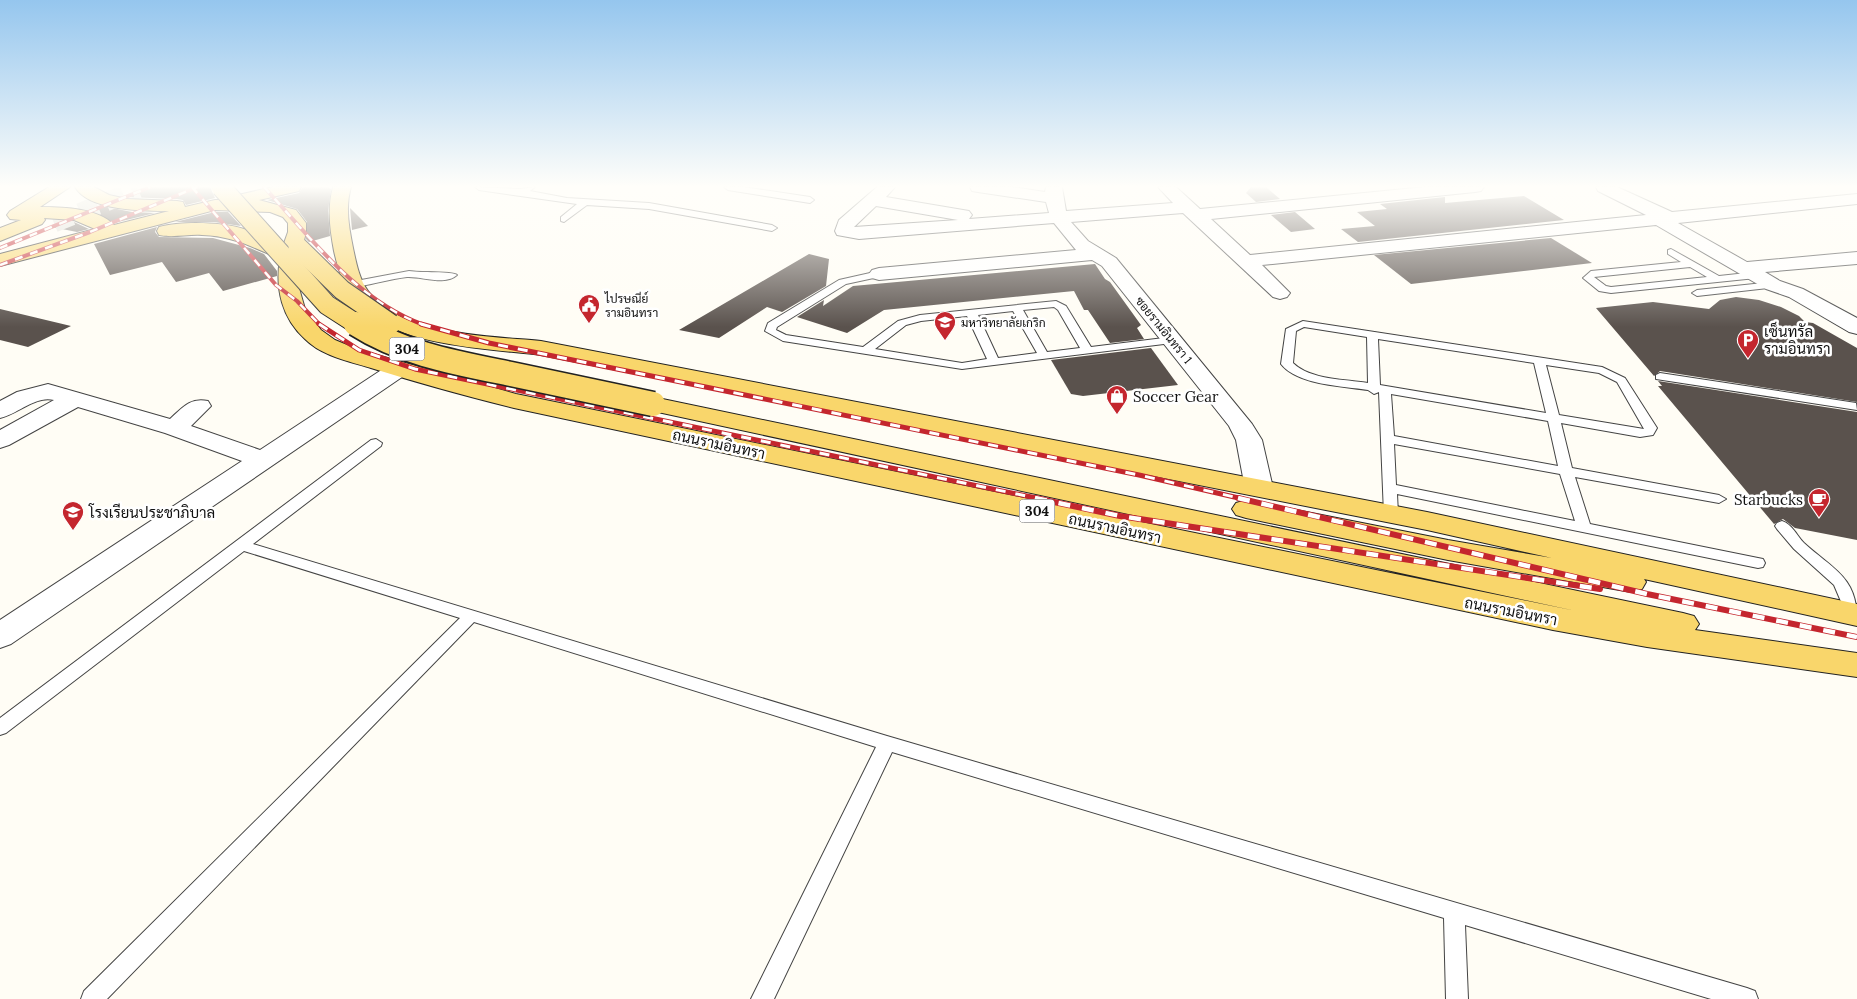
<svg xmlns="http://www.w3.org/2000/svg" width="1857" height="999" font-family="Lora,Sarabun,serif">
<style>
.building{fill:#5a524d}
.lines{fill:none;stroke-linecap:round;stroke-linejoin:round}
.primary-tunnel{stroke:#dbdad3;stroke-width:19;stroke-dasharray:19 9;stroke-linecap:butt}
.service-casing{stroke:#444;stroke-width:2}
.minor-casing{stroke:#444;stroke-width:2}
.primary-casing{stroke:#222;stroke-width:2}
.service{fill:#fff;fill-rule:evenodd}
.minor{fill:#fff;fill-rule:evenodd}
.primary{fill:#f9d66b;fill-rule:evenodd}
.rail-far2-casing{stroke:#c4262e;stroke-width:4}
.rail-far1-casing{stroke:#c4262e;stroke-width:5}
.rail-casing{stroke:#c4262e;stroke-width:6}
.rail-far2{stroke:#fff;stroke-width:2.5;stroke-dasharray:8;stroke-linecap:butt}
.rail-far1{stroke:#fff;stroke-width:3;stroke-dasharray:10;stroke-linecap:butt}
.rail{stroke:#fff;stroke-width:4.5;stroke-dasharray:12;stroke-linecap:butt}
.primary-bridge-far1-casing{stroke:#222;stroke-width:21;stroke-linecap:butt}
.primary-bridge-casing{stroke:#222;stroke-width:27;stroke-linecap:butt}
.primary-bridge-far1{stroke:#f9d66b;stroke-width:19}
.primary-bridge{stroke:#f9d66b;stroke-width:24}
.labels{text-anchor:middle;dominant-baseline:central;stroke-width:5;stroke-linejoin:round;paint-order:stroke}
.far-poi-label{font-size:12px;fill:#111;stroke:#fff;text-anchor:start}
.far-street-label{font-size:12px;fill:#111;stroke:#fff}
.shield{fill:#fff;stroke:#585858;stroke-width:1}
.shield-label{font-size:14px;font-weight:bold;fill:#111}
.poi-label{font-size:15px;fill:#111;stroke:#fff;text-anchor:start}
.street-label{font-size:15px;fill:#111;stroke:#fff}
</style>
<rect width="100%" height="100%" fill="#fffdf5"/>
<!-- building -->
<g class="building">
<path d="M150,187H210L215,198L186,205L183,200L177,199L126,197Z"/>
<path d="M303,187H328L331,189L328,211L330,236L309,242L306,239L307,222L297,209L267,200L299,193Z"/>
<path d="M1251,187H1266L1280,199L1256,202L1246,193Z"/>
<path d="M1524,196L1564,220L1358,242L1341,229L1375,226L1357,212L1387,209L1380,204L1445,197V203Z"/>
<path d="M102,206L132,212L155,213L114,223L92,211Z"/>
<path d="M350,208L368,226L352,230Z"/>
<path d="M215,212H228L241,226L214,222H175Z"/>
<path d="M1295,212L1315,229L1291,232L1271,215Z"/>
<path d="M66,221L74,222L89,229L77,232L52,227Z"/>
<path d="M157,227L155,232L159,237L213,238L250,248L264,254L277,271V276L223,291L209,273L176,282L162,262L110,275L94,244Z"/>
<path d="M1551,238L1592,263L1411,284L1374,255Z"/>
<path d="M809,254L829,259L826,286L782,312L767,307L719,338L679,330Z"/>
<path d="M1095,264L1105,279L1110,282L1141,325L1137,328L1144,339L1110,343L1088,310H1084L1074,291L884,310L847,333L797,317L824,300L823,306L853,286Z"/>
<path d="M1736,297L1759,300L1781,307L1799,316L1805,322L1813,323L1857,348V402L1660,371L1654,376L1596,308L1653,302L1709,309L1720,300Z"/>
<path d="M0,309L71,326L28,347L0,340Z"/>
<path d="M1151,348L1178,385L1083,396L1071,394L1051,360Z"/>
<path d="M1658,381L1857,412V540L1795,528L1783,519L1774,524L1658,386H1662Z"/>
</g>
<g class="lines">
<!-- primary-tunnel -->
<path class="primary-tunnel" d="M54,223L138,189"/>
<!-- service casing -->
<g class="service-casing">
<g id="service">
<path d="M475,187L520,189L535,187L530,191L567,198L649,203L772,225L777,228L772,231L649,209L587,205L564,222L561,221V217L577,204L479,190Z"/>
<path d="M724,187H743L810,197L814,200L810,203L728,190Z"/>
<path d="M1671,249L1719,276L1756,272L1761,275L1756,278L1611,293L1599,291L1583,278L1591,271L1681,262L1668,254V250ZM1690,267L1707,277L1611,287L1606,286L1594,277Z"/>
<path d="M409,271C420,273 452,271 457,275C445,286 421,276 407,277C390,279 373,284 356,287L351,284L356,281Z"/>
<path d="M879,271L884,274L883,276L846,284L777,327L776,330L786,335L863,347L898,321L920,315L1056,301L1066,306L1091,347L1172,337L1178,340L1172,343L962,369L783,341L765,331L768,323L839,280ZM1054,307L1058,310L1080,348L1047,352L1023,310ZM1013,311L1037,353L998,358L978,315ZM967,316L987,359L962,363L875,349L906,325L921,321Z"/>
<path d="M1773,282L1777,283V287L1697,296L1692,293L1697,290Z"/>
<path d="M1303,321L1602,367L1625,378L1657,428L1653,435L1640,437L1561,423L1572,468L1719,495L1726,499L1719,503L1575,477L1590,524L1758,558L1763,559L1765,563L1763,567L1758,568L1397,494L1398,514L1396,517H1386L1384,514L1379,392L1374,394L1368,390C1343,386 1297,385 1281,364L1286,329ZM1304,327L1367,337L1368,383C1345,379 1310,380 1293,363L1296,331ZM1378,339L1534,363L1546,413L1380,385ZM1546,365L1599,373L1617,382L1644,429L1559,415ZM1391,394L1548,421L1558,466L1394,436ZM1394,444L1560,474L1575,521L1396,485Z"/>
<path d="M1660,373L1856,403L1857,410L1656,379V375Z"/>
<path d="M376,439L382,443L381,446L253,544L887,736L1747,988L1755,991L1758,999H1711L1465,925L1468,999H1446L1444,918L892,752L774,999H751L876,747L474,622L107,999H81L84,991L460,618L244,551L6,733L0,735V718L371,440Z"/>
<path d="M1782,521C1792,524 1797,536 1804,543C1831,568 1857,576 1857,619L1848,618L1834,585L1794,549L1777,529L1775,526L1777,523Z"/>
</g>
</g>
<!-- minor casing -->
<g class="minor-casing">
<g id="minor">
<path d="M877,187H895L886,197L969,211L972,215L969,219L1049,213L1046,202L978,192L972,191L970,187H1012L1045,192L1046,187H1062L1066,211L1173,203L1158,187H1176L1200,209L1425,187H1484L1481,191L1475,192L1211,219L1250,255L1646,215L1598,191L1596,187H1617L1672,212L1857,194V204L1678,223L1747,262L1857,252V264L1765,272L1780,281L1803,289L1857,318V334L1849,332L1789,297L1766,289L1656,225L1262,265L1290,293L1287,297L1280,299L1273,297L1183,213L1071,222L1088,241L1116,258L1252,424L1262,440L1273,488L1269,494L1259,496L1249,494L1245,488L1236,440L1229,426L1102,266L1092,260L879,280L872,278L869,274L872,270L879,268L1076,250L1054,223L859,239L837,235L835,231L839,220ZM876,206L958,220L854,227Z"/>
<path d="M397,363L405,365L409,370L405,375L11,644L0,648V620L242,461L165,433L78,407L9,445L0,448V430L54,400C36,395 18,414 0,418V401L17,392L48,384L170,419C182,408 190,397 208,401L211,406L191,426L260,450L389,365Z"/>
</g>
</g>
<!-- primary casing -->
<g class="primary-casing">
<g id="primary">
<path d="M49,187H70L40,207C63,207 98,208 114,225L169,211C144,211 89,211 75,187H94L109,195L127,199L177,201L183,202L185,207L215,200H236L238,195L273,187H301L299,191L259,200L296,210L306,223V232L298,266L299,288L305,309L321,330L335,340L359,350L516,394L1576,611L653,411L644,409L641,404L644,399L653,397L1683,613L1694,616L1699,624L1695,630L1857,653V677L1647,647L1553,630L514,408C466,396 418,383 371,368C348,361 322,356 305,339C282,318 275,289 280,259C252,247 233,236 202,235C188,234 173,238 159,235L157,231L159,227C182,221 222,222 244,229C257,234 270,241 283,246L288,232V223L283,217L270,212L215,210L0,266V254L95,229L74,220L44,218L45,220L42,224L0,241V228L21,220L10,219L7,215L10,211Z"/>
<path d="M333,187H351C345,207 349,228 353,248C356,262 359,279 368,291C400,336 491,336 541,341L1427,512L1857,604V626L1644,579L1646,582L1642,589L1631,592L1448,560L1246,518L1236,515L1232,509L1236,503L1246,500L1448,540L1552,558L1427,530L541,355C486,348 392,347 354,301C343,286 338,269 334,251C330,230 327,208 333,187Z"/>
</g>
</g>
<!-- service -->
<use href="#service" class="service"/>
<!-- minor -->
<use href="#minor" class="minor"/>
<!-- primary -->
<use href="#primary" class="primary"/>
<!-- rail-far2 casing -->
<g class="rail-far2-casing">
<g id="rail-far2">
<path d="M192,187L276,285L297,301L320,325"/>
<path d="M264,187C311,238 357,301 424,325"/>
<path d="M0,248L150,187"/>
<path d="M0,265L90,232L197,187"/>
</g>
</g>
<!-- rail-far1 casing -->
<g class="rail-far1-casing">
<g id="rail-far1">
<path d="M319,324L359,350L415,369L1041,499"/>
<path d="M421,324L489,343L1139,475L1243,499"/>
</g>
</g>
<!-- rail casing -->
<g class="rail-casing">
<g id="rail">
<path d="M1035,498L1120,516L1600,589"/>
<path d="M1238,498L1647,594L1857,637"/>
</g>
</g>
<!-- rail-far2 -->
<use href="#rail-far2" class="rail-far2"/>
<!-- rail-far1 -->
<use href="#rail-far1" class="rail-far1"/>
<!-- rail -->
<use href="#rail" class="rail"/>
<!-- primary-bridge-far1 casing -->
<g class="primary-bridge-far1-casing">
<g id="primary-bridge-far1">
<path d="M221,187L327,305L358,325"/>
<path d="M298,247L342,290L391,324"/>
</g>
</g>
<!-- primary-bridge casing -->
<g class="primary-bridge-casing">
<path id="primary-bridge" d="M356,324C403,354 457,363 511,374C558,384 606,394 653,404"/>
</g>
<!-- primary-bridge-far1 -->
<use href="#primary-bridge-far1" class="primary-bridge-far1"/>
<!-- primary-bridge -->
<use href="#primary-bridge" class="primary-bridge"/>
</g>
<!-- sky -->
<linearGradient id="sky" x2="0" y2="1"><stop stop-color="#95c6ee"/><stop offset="0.57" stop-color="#fffefa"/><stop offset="1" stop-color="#fffefa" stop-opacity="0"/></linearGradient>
<rect width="1857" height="327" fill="url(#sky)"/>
<!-- icons -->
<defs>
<g id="civic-pin" transform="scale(1.125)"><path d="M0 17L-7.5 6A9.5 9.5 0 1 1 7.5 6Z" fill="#c4262e" stroke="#fff"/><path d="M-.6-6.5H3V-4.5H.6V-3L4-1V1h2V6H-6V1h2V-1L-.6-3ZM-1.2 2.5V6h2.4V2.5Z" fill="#fff"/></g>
<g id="university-pin" transform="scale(1.125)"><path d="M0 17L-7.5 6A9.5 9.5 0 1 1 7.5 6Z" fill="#c4262e" stroke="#fff"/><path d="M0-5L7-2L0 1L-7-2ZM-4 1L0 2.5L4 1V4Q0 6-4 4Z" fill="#fff"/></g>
<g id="parking-pin" transform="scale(1.125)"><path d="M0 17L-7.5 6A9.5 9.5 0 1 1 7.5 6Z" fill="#c4262e" stroke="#fff"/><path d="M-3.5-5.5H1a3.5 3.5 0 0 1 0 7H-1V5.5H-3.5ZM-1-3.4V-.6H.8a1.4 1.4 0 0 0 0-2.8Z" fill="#fff"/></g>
<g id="shop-pin" transform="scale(1.125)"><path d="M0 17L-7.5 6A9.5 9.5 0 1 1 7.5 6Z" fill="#c4262e" stroke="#fff"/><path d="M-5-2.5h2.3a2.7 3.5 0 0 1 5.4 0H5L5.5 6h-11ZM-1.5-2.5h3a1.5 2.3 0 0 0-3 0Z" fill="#fff"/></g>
<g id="cafe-pin" transform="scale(1.125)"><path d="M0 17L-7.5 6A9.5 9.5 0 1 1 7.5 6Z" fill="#c4262e" stroke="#fff"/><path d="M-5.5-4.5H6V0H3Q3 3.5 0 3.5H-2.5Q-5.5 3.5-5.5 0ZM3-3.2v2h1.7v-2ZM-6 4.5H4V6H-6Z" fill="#fff"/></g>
<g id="school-pin" transform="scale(1.125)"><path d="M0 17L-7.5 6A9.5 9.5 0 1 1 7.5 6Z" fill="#c4262e" stroke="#fff"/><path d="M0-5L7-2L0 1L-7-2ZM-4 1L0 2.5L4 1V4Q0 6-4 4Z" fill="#fff"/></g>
</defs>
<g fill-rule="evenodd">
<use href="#civic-pin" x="589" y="305"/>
<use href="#university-pin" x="945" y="322"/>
<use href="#parking-pin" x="1748" y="340"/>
<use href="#shop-pin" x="1117" y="396"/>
<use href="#cafe-pin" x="1819" y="499"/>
<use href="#school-pin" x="73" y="512"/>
</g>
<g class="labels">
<!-- far-poi labels -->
<g class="far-poi-label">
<text x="605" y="298">ไปรษณีย์<tspan x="605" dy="14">รามอินทรา</tspan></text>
<text x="961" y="322">มหาวิทยาลัยเกริก</text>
</g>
<!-- far-street labels -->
<g class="far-street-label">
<text transform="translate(1164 330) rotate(51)">ซอยรามอินทรา 1</text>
</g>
<!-- shield labels -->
<g class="shield">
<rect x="389.5" y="337.5" width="35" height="23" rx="4"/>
<rect x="1019.5" y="499.5" width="35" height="23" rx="4"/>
</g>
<g class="shield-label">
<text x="407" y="349">304</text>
<text x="1037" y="511">304</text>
</g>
<!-- poi labels -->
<g class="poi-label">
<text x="1764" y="331">เซ็นทรัล<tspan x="1764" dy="17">รามอินทรา</tspan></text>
<text x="1133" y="396">Soccer Gear</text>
<text x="1803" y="499" text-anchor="end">Starbucks</text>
<text x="89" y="512">โรงเรียนประชาภิบาล</text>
</g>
<!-- street labels -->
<g class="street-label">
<text transform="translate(719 444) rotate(12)">ถนนรามอินทรา</text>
<text transform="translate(1115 528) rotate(12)">ถนนรามอินทรา</text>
<text transform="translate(1511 611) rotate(11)">ถนนรามอินทรา</text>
</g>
</g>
</svg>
